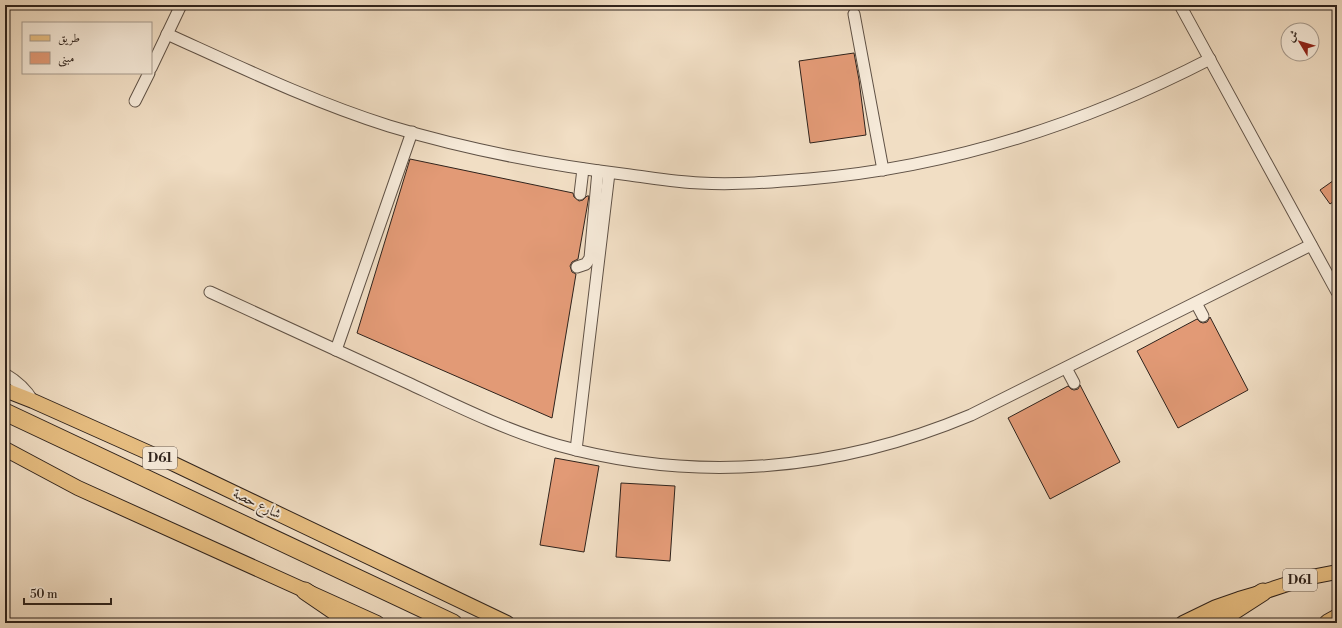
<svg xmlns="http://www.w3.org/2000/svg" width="1342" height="628" font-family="'Libre Bodoni',Amiri,serif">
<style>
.building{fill:#e29a76;stroke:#2f231c}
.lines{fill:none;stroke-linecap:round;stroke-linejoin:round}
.minor-casing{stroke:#605246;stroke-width:13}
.major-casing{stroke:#2f231c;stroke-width:16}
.highway-casing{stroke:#2f231c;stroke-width:19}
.minor{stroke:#f6ead9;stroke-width:11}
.major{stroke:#e8bf82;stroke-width:14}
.highway{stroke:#e8bf82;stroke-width:17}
.labels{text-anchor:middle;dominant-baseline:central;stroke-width:4;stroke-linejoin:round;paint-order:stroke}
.shield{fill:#f6ead9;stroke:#6b5f55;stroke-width:1}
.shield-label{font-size:13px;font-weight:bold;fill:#2f231c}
.street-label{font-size:14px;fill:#2f231c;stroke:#f6ead9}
</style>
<rect width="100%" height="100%" fill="#f1dec4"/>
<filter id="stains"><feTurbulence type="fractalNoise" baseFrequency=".005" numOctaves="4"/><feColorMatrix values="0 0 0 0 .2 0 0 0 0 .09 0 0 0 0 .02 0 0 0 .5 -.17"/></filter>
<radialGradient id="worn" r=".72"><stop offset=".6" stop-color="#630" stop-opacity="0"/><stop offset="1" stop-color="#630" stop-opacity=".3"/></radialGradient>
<!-- building -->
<g class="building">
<path d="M854,53L859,80L866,135L810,143L799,61Z"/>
<path d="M410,159L573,193L574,197L579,201L583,200L587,196H589L578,259L572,262L570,266L572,272L576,274L552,418L357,333Z"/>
<path d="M1337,178V199L1330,204L1320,190Z"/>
<path d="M1210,317L1248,390L1178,428L1137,351L1197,319L1200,322L1203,323L1207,322Z"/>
<path d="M1080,385L1120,462L1050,499L1008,418L1068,386L1071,389L1074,390L1078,389Z"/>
<path d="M555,458L599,466L584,552L540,545Z"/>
<path d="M621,483L675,486L670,561L616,557Z"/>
</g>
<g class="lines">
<!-- minor casing -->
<g class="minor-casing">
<g id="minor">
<path d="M1180,5L1337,292"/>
<path d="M854,14L883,170"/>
<path d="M167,34C240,67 313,102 389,126C468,150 548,165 630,175C653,178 677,182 700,183C736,185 773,182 809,179C951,167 1084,124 1210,59"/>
<path d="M151,68L181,5"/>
<path d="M135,101L149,73"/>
<path d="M580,194L583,169"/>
<path d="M577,267L586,264L590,258L598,171"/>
<path d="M210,292C276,323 342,353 408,383C457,406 505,430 557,445C697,484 838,471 971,415L1311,245"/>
<path d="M1196,303L1203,316"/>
<path d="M336,350L412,132"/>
<path d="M1066,368L1074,383"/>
<path d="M5,374C17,381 26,389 33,401"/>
<path d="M576,450L609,173"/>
</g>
</g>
<!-- major casing -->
<g class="major-casing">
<g id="major">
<path d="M5,390L33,401L174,464L507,623"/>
<path d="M5,449L78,488L377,623"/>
<path d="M1183,623L1216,607L1239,599L1263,592L1306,578L1337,572"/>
</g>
</g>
<!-- highway casing -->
<g class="highway-casing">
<g id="highway">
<path d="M5,412L453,623"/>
<path d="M305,591L352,623"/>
<path d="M1215,623L1263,592"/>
<path d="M1328,623L1337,618"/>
</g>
</g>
<!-- minor -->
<use href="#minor" class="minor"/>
<!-- major -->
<use href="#major" class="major"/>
<!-- highway -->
<use href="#highway" class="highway"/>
</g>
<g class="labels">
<!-- shield labels -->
<g class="shield">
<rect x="143" y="447" width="34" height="22" rx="3"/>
<rect x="1283" y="569" width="34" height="22" rx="3"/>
</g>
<g class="shield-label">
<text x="160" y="458">D61</text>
<text x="1300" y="580">D61</text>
</g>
<!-- street labels -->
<g class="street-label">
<text transform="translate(257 504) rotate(26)">شارع حصة</text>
</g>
</g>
<!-- margin -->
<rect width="1342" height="628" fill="none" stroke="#f1dec4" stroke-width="20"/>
<rect x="6" y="6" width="1330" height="616" fill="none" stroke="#2f231c" stroke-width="2"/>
<rect x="10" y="10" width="1322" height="608" fill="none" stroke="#2f231c"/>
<!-- legend -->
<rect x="22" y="22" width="130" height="52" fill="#f6ead9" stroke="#a69a8d"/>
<rect x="30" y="35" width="20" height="6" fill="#e8bf82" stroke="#a69a8d"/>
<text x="58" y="42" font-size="12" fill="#2f231c">طريق</text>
<rect x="30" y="52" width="20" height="12" fill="#e29a76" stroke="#a69a8d"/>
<text x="58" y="62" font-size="12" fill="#2f231c">مبنى</text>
<!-- north arrow -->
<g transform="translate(1300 42) rotate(308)"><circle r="19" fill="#f6ead9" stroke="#a69a8d"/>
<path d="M0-3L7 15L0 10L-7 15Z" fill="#8f2418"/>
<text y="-6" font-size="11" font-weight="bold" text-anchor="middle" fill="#2f231c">ش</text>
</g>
<!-- scale -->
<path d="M24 598v6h87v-6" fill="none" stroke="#2f231c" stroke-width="2"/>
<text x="30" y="598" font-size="12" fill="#2f231c" stroke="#f6ead9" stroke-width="3" paint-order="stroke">50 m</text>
<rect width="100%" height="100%" filter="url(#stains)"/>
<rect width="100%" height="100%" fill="url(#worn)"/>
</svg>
